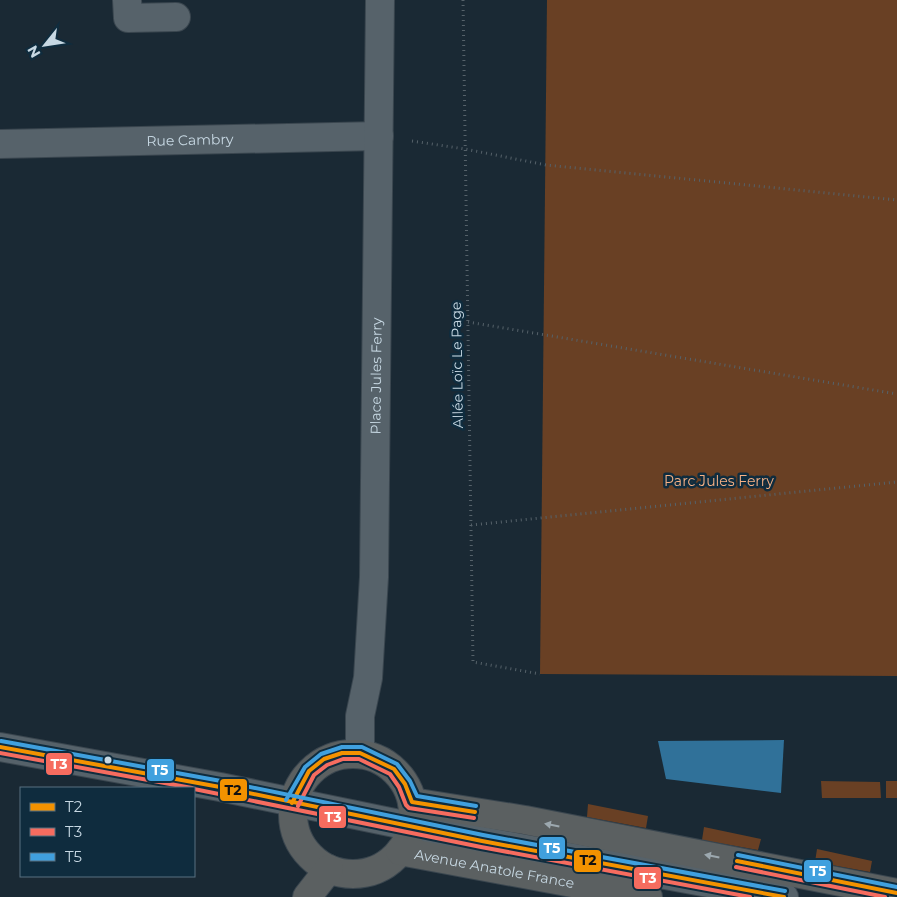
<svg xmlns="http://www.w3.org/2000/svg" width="897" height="897" font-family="Montserrat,sans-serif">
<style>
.green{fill:#694024}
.water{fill:#307199}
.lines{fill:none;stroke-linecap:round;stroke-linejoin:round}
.minor-casing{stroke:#3a464f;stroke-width:30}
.major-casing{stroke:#3a464f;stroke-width:30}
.path{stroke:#56626a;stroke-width:3;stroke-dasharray:1 4;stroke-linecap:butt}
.minor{stroke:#56626a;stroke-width:28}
.major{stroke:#5b6061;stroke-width:28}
.bus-1-casing{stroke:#0f2c3e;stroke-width:8}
.bus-2-casing{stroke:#0f2c3e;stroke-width:8}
.bus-3-casing{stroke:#0f2c3e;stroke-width:8}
.bus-1{stroke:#f39200;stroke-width:4}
.bus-2{stroke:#f66c5f;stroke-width:4}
.bus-3{stroke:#40a0de;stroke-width:4}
.oneway{fill:#9ca8af}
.bus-dot{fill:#c7d8e3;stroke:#0f2c3e;stroke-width:2}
.labels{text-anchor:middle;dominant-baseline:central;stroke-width:5;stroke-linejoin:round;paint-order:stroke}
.street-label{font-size:14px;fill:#c7d8e3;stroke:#0f2c3e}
.park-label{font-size:14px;fill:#f7b185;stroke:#0f2c3e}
.line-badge{stroke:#0f2c3e;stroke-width:2}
.badge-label{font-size:14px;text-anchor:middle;font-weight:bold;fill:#fff}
.pale-badge-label{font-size:14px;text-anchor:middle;font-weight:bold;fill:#111}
</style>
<rect width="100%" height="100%" fill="#1a2934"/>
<!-- green -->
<g class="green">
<path d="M547,0H897V676L540,674Z"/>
<path d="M821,781L880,782L881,798H822Z"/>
<rect x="886" y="781" width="11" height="17"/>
<path d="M588,804L648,816L646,828L587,817Z"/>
<path d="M704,827L761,839L758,850L702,840Z"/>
<path d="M817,849L872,861L870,872L815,862Z"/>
</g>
<!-- water -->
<path class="water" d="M784,740L781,793L666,779L658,741Z"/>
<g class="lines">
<!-- minor casing -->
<g class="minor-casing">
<g id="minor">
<path d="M127,0L128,18L176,17"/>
<path id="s1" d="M0,144L379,136"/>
<path d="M0,747L220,787L482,841L784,897"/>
<path id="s2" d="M360,753V716L368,678L374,577L380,0"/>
</g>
</g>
<!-- major casing -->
<g class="major-casing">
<g id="major">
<circle cx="353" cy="814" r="60"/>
<path d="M412,802L525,820L897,893"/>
<path id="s3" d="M400,851L648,897"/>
<path d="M307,897L329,869"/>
</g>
</g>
<!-- path -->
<g class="path">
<path d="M463,0L473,662L540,674"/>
<path d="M412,141L465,149L546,165L897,200"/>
<path d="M468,322L897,394"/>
<path d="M471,525L897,482"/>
</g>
<!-- minor -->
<use href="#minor" class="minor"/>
<!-- major -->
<use href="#major" class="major"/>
<!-- bus-1 casing -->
<g class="bus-1-casing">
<g id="bus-1">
<path d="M0,747L220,787L482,841L784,897"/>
<path d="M292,803L309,771L324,759L342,753H360L394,769L405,784L412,802L475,812"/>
<path d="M737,861L897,893"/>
</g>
</g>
<!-- bus-2 casing -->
<g class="bus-2-casing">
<g id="bus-2">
<path d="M0,753L192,788"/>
<path d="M194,789L481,847L750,897"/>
<path d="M298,806L314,775L327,765L343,759H359L390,774L399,787L406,805L409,808L474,818"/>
<path d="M736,867L885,897"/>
</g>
</g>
<!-- bus-3 casing -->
<g class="bus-3-casing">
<g id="bus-3">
<path d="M1,741L221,781L483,835L785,891"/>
<path d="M286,800L305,767L321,754L342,747H362L397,764L410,781L417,796L476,806"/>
<path d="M738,855L897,887"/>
</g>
</g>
<!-- bus-1 -->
<use href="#bus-1" class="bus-1"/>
<!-- bus-2 -->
<use href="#bus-2" class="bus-2"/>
<!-- bus-3 -->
<use href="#bus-3" class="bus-3"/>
</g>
<!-- one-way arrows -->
<defs><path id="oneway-solid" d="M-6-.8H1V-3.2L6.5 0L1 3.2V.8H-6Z" transform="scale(1.25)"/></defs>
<g class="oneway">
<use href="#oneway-solid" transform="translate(552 825) rotate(-169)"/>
<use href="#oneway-solid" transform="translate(712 856) rotate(-169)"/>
</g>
<!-- markers -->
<circle class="bus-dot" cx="108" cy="760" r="4.5"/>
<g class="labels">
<!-- street labels -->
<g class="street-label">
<text stroke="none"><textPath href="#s1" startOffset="190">Rue Cambry</textPath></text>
<text transform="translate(457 365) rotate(-91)">Allée Loïc Le Page</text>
<text stroke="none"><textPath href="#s2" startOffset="378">Place Jules Ferry</textPath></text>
<text stroke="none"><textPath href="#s3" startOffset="96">Avenue Anatole France</textPath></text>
</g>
<!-- park labels -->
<g class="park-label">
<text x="719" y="481">Parc Jules Ferry</text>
</g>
</g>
<g class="line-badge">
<rect x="45" y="752" width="28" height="24" rx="5" fill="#f66c5f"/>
<rect x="146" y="758" width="29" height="24" rx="5" fill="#40a0de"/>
<rect x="219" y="778" width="29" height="24" rx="5" fill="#f39200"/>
<rect x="318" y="805" width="29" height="24" rx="5" fill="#f66c5f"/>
<rect x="538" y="836" width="28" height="24" rx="5" fill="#40a0de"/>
<rect x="573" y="849" width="29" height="24" rx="5" fill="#f39200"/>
<rect x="803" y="859" width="29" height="24" rx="5" fill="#40a0de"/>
<rect x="633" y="866" width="29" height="24" rx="5" fill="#f66c5f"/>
</g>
<g class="badge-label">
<text x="59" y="769">T3</text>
<text x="160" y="775">T5</text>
<text x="333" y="822">T3</text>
<text x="552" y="853">T5</text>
<text x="818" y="876">T5</text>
<text x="648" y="883">T3</text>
</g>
<g class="pale-badge-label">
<text x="233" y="795">T2</text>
<text x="588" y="865">T2</text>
</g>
<!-- legend -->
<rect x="20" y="787" width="175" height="90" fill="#0f2c3e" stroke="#597180"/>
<rect x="30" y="803" width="25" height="8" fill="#f39200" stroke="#597180"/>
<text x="65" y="812" font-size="15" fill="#c7d8e3">T2</text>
<rect x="30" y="828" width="25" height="8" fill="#f66c5f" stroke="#597180"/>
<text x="65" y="837" font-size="15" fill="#c7d8e3">T3</text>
<rect x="30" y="853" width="25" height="8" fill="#40a0de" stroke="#597180"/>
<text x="65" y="862" font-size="15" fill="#c7d8e3">T5</text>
<!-- north arrow -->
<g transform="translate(45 45) rotate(240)" stroke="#0f2c3e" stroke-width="4" paint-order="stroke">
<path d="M0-4L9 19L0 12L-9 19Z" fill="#c7d8e3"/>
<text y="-8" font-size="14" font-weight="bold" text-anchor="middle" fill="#c7d8e3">N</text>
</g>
</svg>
